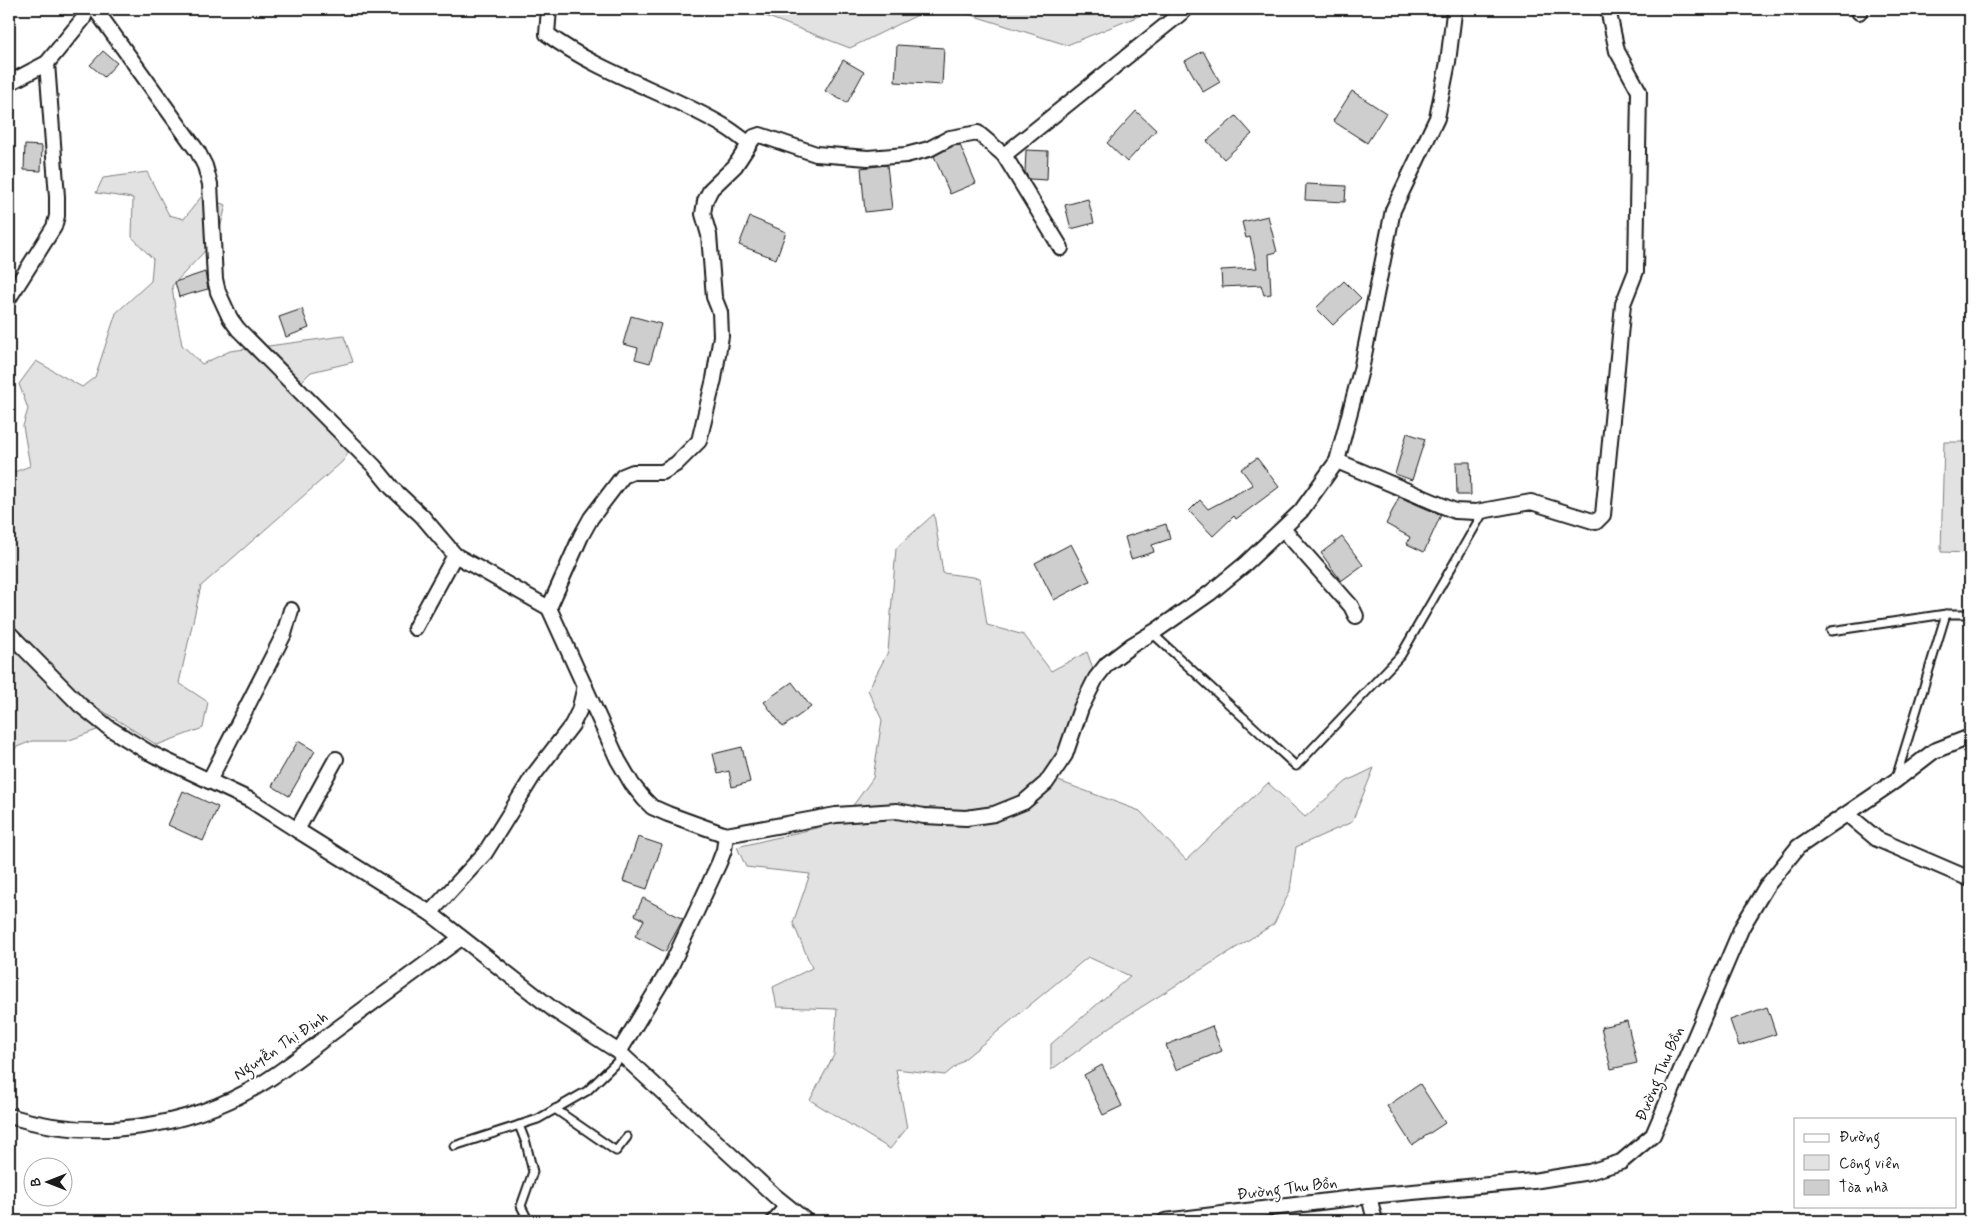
<svg xmlns="http://www.w3.org/2000/svg" width="1979" height="1230" font-family="Mynerve,sans-serif">
<style>
.green{fill:#e2e2e2;stroke:#7f7f7f}
.building{fill:#cecece;stroke:#1c1c1c}
.lines{fill:none;stroke-linecap:round;stroke-linejoin:round}
.service-casing{stroke:#1c1c1c;stroke-width:11}
.minor-casing{stroke:#1c1c1c;stroke-width:18}
.service{stroke:#fff;stroke-width:7}
.minor{stroke:#fff;stroke-width:14}
.labels{text-anchor:middle;dominant-baseline:central;stroke-width:4;stroke-linejoin:round;paint-order:stroke}
.street-label{font-size:16px;fill:#1c1c1c;stroke:#fff}
</style>
<rect width="100%" height="100%" fill="#fff"/>
<filter id="ink" filterUnits="userSpaceOnUse"><feTurbulence type="fractalNoise" baseFrequency=".02" numOctaves="2"/><feDisplacementMap in="SourceGraphic" scale="10" xChannelSelector="R" yChannelSelector="G"/><feConvolveMatrix kernelMatrix="1 2 1 2 8 2 1 2 1" color-interpolation-filters="sRGB"/></filter>
<g filter="url(#ink)">
<!-- green -->
<g class="green">
<path d="M747,9H930L850,48Z"/>
<path d="M952,9H1156L1067,45Z"/>
<path d="M147,172L169,215L184,219L201,197L226,205L218,237L172,286L175,308L182,345L202,364L230,351L344,336L353,362L311,372L296,387L357,441L342,462L201,586L179,683L208,702L203,728L157,745L98,708L97,730L67,741H32L9,750V474L30,466L23,426L28,409L19,384L36,361L82,387L95,377L116,313L151,281L153,259L132,237L133,198L96,193L103,178Z"/>
<path d="M1944,442H1970V553L1941,552Z"/>
<path d="M934,514L943,573L980,578L987,625L1024,635L1051,671L1087,652L1098,682L1056,780L1140,811L1186,860L1268,783L1305,817L1347,781L1374,768L1352,822L1296,847L1290,891L1274,924L1116,1023L1051,1070V1044L1130,976L1088,957L945,1075L896,1069L907,1128L890,1149L810,1100L834,1055L837,1009L777,1007L773,987L812,968L793,923L810,874L746,867L737,847L841,822L873,778L882,720L868,690L888,652L896,548Z"/>
</g>
<!-- building -->
<g class="building">
<path d="M897,45L944,48L942,85L895,82Z"/>
<path d="M103,51L117,63L104,77L90,65Z"/>
<path d="M1203,51L1220,82L1203,92L1185,61Z"/>
<path d="M843,60L864,72L847,103L825,91Z"/>
<path d="M1352,91L1386,113L1367,143L1333,121Z"/>
<path d="M1136,111L1156,130L1127,162L1107,143Z"/>
<path d="M1236,116L1252,134L1224,159L1207,141Z"/>
<path d="M25,145L42,146L41,171L24,170Z"/>
<path d="M960,145L976,183L950,194L934,156L953,146Z"/>
<path d="M1026,150L1048,151L1047,180L1029,179L1025,172Z"/>
<path d="M887,165L892,209L865,212L861,168Z"/>
<path d="M1306,184L1346,186L1345,202L1305,200Z"/>
<path d="M1088,199L1094,223L1071,229L1065,205Z"/>
<path d="M1268,216L1277,252L1269,254L1271,294L1264,295L1261,285L1222,287L1221,270L1257,268L1250,237L1246,238L1242,222Z"/>
<path d="M750,217L786,232L776,259L739,245Z"/>
<path d="M205,272L208,289L179,297L175,282Z"/>
<path d="M1344,281L1361,298L1333,325L1316,308Z"/>
<path d="M302,309L309,328L286,337L279,317Z"/>
<path d="M631,316L661,324L650,363L635,359L638,348L623,344Z"/>
<path d="M1407,433L1425,439L1412,480L1395,474Z"/>
<path d="M1257,458L1279,487L1236,519L1234,516L1213,536L1189,511L1200,500L1208,509L1253,485L1241,469Z"/>
<path d="M1456,462H1470L1471,495H1457Z"/>
<path d="M1399,497L1441,515L1424,552L1407,544L1410,537L1386,524Z"/>
<path d="M1166,524L1170,539L1152,545L1154,552L1131,559L1125,537Z"/>
<path d="M1342,537L1363,565L1341,581L1321,553Z"/>
<path d="M1071,544L1090,581L1054,600L1035,563Z"/>
<path d="M792,682L811,707L783,727L764,702Z"/>
<path d="M298,741L315,751L289,796L272,786Z"/>
<path d="M742,747L750,782L732,787L729,771L718,774L713,754Z"/>
<path d="M183,791L218,807L203,841L168,825Z"/>
<path d="M638,837L662,845L647,889L623,881Z"/>
<path d="M643,898L683,919L665,952L635,936L644,920L635,915Z"/>
<path d="M1767,1007L1776,1034L1739,1046L1730,1020Z"/>
<path d="M1627,1021L1637,1063L1611,1069L1601,1027Z"/>
<path d="M1212,1026L1222,1051L1176,1070L1166,1045Z"/>
<path d="M1102,1065L1122,1106L1103,1115L1084,1075Z"/>
<path d="M1420,1084L1445,1123L1412,1145L1387,1106Z"/>
</g>
<g class="lines">
<!-- service casing -->
<g class="service-casing">
<g id="service">
<path d="M1831,631L1946,614H1970"/>
<path d="M1152,633L1296,766L1401,655L1484,511"/>
<path d="M1896,778L1946,614"/>
<path d="M555,1109L616,1151L627,1137"/>
<path d="M519,1125L526,1143L533,1172L521,1206L527,1218L526,1221"/>
<path d="M454,1146L538,1119L587,1091L623,1056"/>
</g>
</g>
<!-- minor casing -->
<g class="minor-casing">
<g id="minor">
<path d="M95,9L198,152L205,166L210,184L215,279L218,292L230,318L238,329L374,466L392,488L422,516L455,555L549,608L581,536L591,518L623,476L633,472H663L676,464L699,441L714,379L721,336L720,312L714,297L709,235L703,214L705,201L711,189L735,166L754,137L760,135L816,154L868,158L906,155L929,149L950,138L978,133L1004,155L1061,248"/>
<path d="M549,9L547,34C601,74 667,92 724,126C733,131 741,138 749,144"/>
<path d="M1859,12L1861,9"/>
<path d="M9,83L47,63L83,19L87,9"/>
<path d="M1004,155L1186,9"/>
<path d="M9,298L54,227L57,216V197L47,63"/>
<path d="M1337,461L1455,511L1476,512L1531,502L1596,522L1603,515L1623,304L1636,271L1639,91L1617,51L1608,9"/>
<path d="M1283,529L1351,606L1356,616"/>
<path d="M549,608L618,760L632,784L644,799L652,807L668,814L726,835L836,815L897,811L924,816L966,818L994,814L1024,802L1046,783L1065,755L1081,708L1096,678L1107,664L1132,645L1157,630L1210,593L1244,565L1301,511L1337,461L1361,370L1393,210L1437,118L1448,62L1454,13L1453,9"/>
<path d="M415,628L455,555"/>
<path d="M9,633L80,705L109,728L148,752L250,800L297,830"/>
<path d="M336,759L297,830L430,913L554,1010L619,1052L775,1196L806,1221"/>
<path d="M209,781L284,634L291,610"/>
<path d="M1847,814L1877,839L1970,879"/>
<path d="M430,913L485,853L533,776L572,725L579,711L585,686"/>
<path d="M619,1052L670,968L719,863L724,850L726,835"/>
<path d="M9,1116C93,1142 186,1129 261,1084C289,1067 315,1045 341,1026C381,997 421,967 461,938"/>
<path d="M1369,1196L1375,1221"/>
<path d="M774,1221L787,1206"/>
<path d="M1165,1221L1369,1196L1533,1181L1589,1172L1621,1162L1653,1135L1742,927L1766,887L1798,847L1895,781L1934,751L1970,737"/>
</g>
</g>
<!-- service -->
<use href="#service" class="service"/>
<!-- minor -->
<use href="#minor" class="minor"/>
</g>
</g>
<g class="labels">
<!-- street labels -->
<g class="street-label">
<text transform="translate(281 1046) rotate(-34)">Nguyễn Thị Định</text>
<text transform="translate(1660 1074) rotate(-67)">Đường Thu Bồn</text>
<text transform="translate(1287 1189) rotate(-7)">Đường Thu Bồn</text>
</g>
</g>
<!-- margin -->
<rect width="1979" height="1230" fill="none" stroke="#fff" stroke-width="30"/>
<rect x="15" y="15" width="1949" height="1200" fill="none" stroke="#1c1c1c" stroke-width="2" filter="url(#ink)"/>
<!-- legend -->
<rect x="1794" y="1118" width="162" height="90" fill="#ffffff" stroke="#a4a4a4"/>
<rect x="1804" y="1134" width="25" height="8" fill="#ffffff" stroke="#a4a4a4"/>
<text x="1839" y="1142" font-size="15" fill="#1c1c1c">Đường</text>
<rect x="1804" y="1155" width="25" height="15" fill="#e2e2e2" stroke="#a4a4a4"/>
<text x="1839" y="1168" font-size="15" fill="#1c1c1c">Công viên</text>
<rect x="1804" y="1180" width="25" height="15" fill="#cecece" stroke="#a4a4a4"/>
<text x="1839" y="1192" font-size="15" fill="#1c1c1c">Tòa nhà</text>
<!-- north arrow -->
<g transform="translate(48 1182) rotate(270)"><circle r="24" fill="#ffffff" stroke="#a4a4a4"/>
<path d="M0-4L9 19L0 12L-9 19Z" fill="#1c1c1c"/>
<text y="-8" font-size="14" font-weight="bold" text-anchor="middle" fill="#1c1c1c">B</text>
</g>
</svg>
